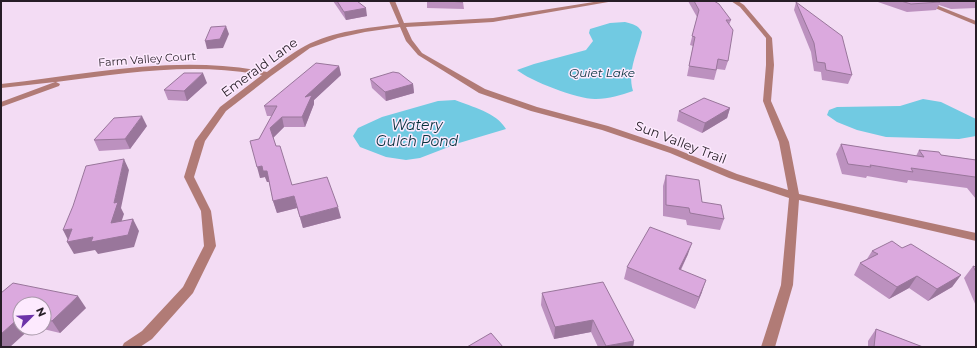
<svg xmlns="http://www.w3.org/2000/svg" width="977" height="348" font-family="Montserrat,sans-serif">
<style>
.water{fill:#71cae2}
.lines{fill:none;stroke-linecap:round;stroke-linejoin:round}
.minor{fill:#b17b76;fill-rule:evenodd}
.wall{fill:#bc91bf}
.shaded-wall{fill:#99769b}
.building{fill:#dba9de;stroke:#99769b}
.labels{text-anchor:middle;dominant-baseline:central;stroke-width:3;stroke-linejoin:round;paint-order:stroke}
.far-street-label{font-size:11px;fill:#261d26;stroke:#fdeafe}
.far-water-label{font-size:12px;font-style:italic;fill:#06323d;stroke:#fdeafe}
.street-label{font-size:13px;fill:#261d26;stroke:#fdeafe}
.water-label{font-size:14px;font-style:italic;fill:#06323d;stroke:#fdeafe}
</style>
<rect width="100%" height="100%" fill="#f3dcf4"/>
<!-- water -->
<g class="water">
<path d="M625,22C633,24 638,25 642,32C638,52 627,70 633,91C621,95 609,99 596,99C580,100 530,81 517,70L534,64L586,50L593,41L589,33L590,29L610,23Z"/>
<path d="M923,99L941,102L976,119V136L959,139L886,137L857,130L837,122L827,115L829,110L837,107L900,106Z"/>
<path d="M455,100C472,107 496,112 506,129L459,143L420,158L406,160L386,157L360,147L353,136L358,128L382,117L438,101Z"/>
</g>
<g class="lines">
<!-- minor -->
<g class="minor">
<path d="M389,1H395L404,23L493,18L600,1H614L493,22L406,27L412,40L422,53L485,89L537,107L608,126L676,149L737,174L788,190L779,142L763,101L766,65V38L740,7L731,1H738L744,5L772,38L774,65L771,101L789,142L799,194L976,233V241L799,200L793,285L775,347H761L781,285L789,198L729,178L670,153L602,130L531,111L479,93L418,55L406,41L400,27L365,32L338,38L310,48L271,76L226,111L205,141L194,177L211,211L216,246L193,293L152,339L140,347H122L124,343L142,331L183,287L204,246L201,211L184,177L195,141L220,107L262,75C193,62 125,73 56,82L60,84L59,86L1,107V102L55,82L1,88V84C91,74 177,54 267,72C279,63 292,53 305,46C333,31 368,28 399,24Z"/>
<path d="M918,1H926L976,21V25Z"/>
</g>
</g>
<!-- wall -->
<g class="wall">
<path d="M333,1H357L367,16L346,20Z"/>
<path d="M427,1H463V2L464,9L427,8Z"/>
<path d="M688,1H714L731,20L729,25L728,61L725,70L717,69L714,80L687,76L693,46L690,45L697,17Z"/>
<path d="M875,1H976V8L951,9L939,5L936,10L907,12Z"/>
<path d="M796,2L852,75L848,84L822,80L821,72L814,71L811,52L794,10Z"/>
<path d="M339,66L341,75L314,100V104L305,127H284L273,138L276,146L292,185L341,218L303,228L297,208L277,213L273,201L269,182H267L265,177L260,178L259,139L272,116H267L264,106Z"/>
<path d="M370,79L413,84L414,93L386,101L372,88Z"/>
<path d="M207,83L187,101L168,100L164,90Z"/>
<path d="M730,108L727,118L702,133L677,121L679,111Z"/>
<path d="M147,126L130,149L99,151L94,140Z"/>
<path d="M841,144L916,156L919,150L941,155L976,160V199L967,188L908,180L907,183L867,176L866,178L842,174L836,154Z"/>
<path d="M666,175L724,219L720,230L687,225L686,220L663,216V186Z"/>
<path d="M902,248L961,275L952,287L928,301L909,288L889,299L854,275L860,263L867,259L872,251Z"/>
<path d="M688,254L681,270L702,292L695,309L624,279L627,267Z"/>
<path d="M973,266L976,267V306L964,278Z"/>
<path d="M1,293L86,308L60,333L39,328H44V304Z"/>
<path d="M542,293L634,341L633,347H598L591,332L554,339L541,305Z"/>
<path d="M876,329L923,347H868V341Z"/>
</g>
<!-- shaded-wall -->
<g class="shaded-wall">
<path d="M366,8L367,16L346,20L344,12Z"/>
<path d="M226,26L229,34L223,48L207,49L205,41Z"/>
<path d="M339,66L341,75L314,100V104L305,127L302,117L305,97Z"/>
<path d="M203,73L207,83L187,101L184,91Z"/>
<path d="M413,84L414,93L386,101L385,92Z"/>
<path d="M730,108L727,118L702,133L705,123Z"/>
<path d="M142,116L147,126L130,149L125,139Z"/>
<path d="M282,117L284,127L273,138L270,128Z"/>
<path d="M124,159L129,170L121,208L124,214L117,235L111,223L114,203Z"/>
<path d="M262,166L267,171L270,182H267L265,177L260,178L257,167Z"/>
<path d="M294,196L297,208L277,213L273,201Z"/>
<path d="M338,207L341,218L303,228L300,217Z"/>
<path d="M133,219L139,231L134,247L98,254L95,250L74,254L67,242H69L63,230L72,229L93,237Z"/>
<path d="M692,243L688,254L675,281L679,269Z"/>
<path d="M961,275L952,287L928,301L937,289Z"/>
<path d="M917,276L909,288L889,299L897,287Z"/>
<path d="M706,280L702,292L695,309L699,297Z"/>
<path d="M78,296L86,308L60,333L52,321Z"/>
<path d="M20,317V328H31L10,347H1V334Z"/>
<path d="M593,320L591,332L554,339L555,327Z"/>
<path d="M634,341L633,347H606V346Z"/>
</g>
<!-- building -->
<g class="building">
<path d="M337,1H357L366,8L344,12Z"/>
<path d="M446,1H463V2Z"/>
<path d="M694,1H714L719,4L731,20H726L733,30L728,61L718,59L716,70L689,66L695,37L692,36L699,10Z"/>
<path d="M901,1H936L940,2L911,4Z"/>
<path d="M796,2L842,36L852,75L826,70L825,63L817,62L814,43Z"/>
<path d="M226,26L220,39L205,41L211,27Z"/>
<path d="M316,63L339,66L305,97L312,95L302,117H282L270,128L276,146H280L292,185L327,177L338,207L300,217L294,196L273,201L267,171H263L262,166L257,167L250,141L259,139L277,106H264Z"/>
<path d="M393,72L399,73L413,84L385,92L370,79Z"/>
<path d="M184,73H203L184,91L164,90Z"/>
<path d="M704,98L730,108L705,123L679,111Z"/>
<path d="M142,116L125,139L94,140L114,118Z"/>
<path d="M841,144L924,157L919,150L939,152L941,155L976,160V178L975,177L911,168L913,172L870,165L871,167L848,164Z"/>
<path d="M124,159L114,203L118,202L111,223L133,219L128,235L91,242L93,237L67,242L72,229L63,230L73,206L86,166Z"/>
<path d="M666,175L699,180L702,202L721,205L724,219L690,213L689,208L666,205Z"/>
<path d="M650,227L692,243L679,269L706,280L699,297L627,267Z"/>
<path d="M892,241L902,248L911,244L961,275L937,289L917,276L897,287L860,263L878,254L872,251Z"/>
<path d="M973,266L976,267V272Z"/>
<path d="M603,282L634,341L606,346L593,320L555,327L542,293Z"/>
<path d="M13,283L78,296L52,321L44,319V304H20V317L1,334V293Z"/>
<path d="M876,329L923,347H874Z"/>
<path d="M491,333L503,347H467Z"/>
</g>
<g class="labels">
<!-- far-street labels -->
<g class="far-street-label">
<text transform="translate(147 59) rotate(-4)">Farm Valley Court</text>
</g>
<!-- far-water labels -->
<g class="far-water-label">
<text x="602" y="72">Quiet Lake</text>
</g>
<!-- street labels -->
<g class="street-label">
<text transform="translate(259 67) rotate(-36)">Emerald Lane</text>
<text transform="translate(681 142) rotate(21)">Sun Valley Trail</text>
</g>
<!-- water labels -->
<g class="water-label">
<text x="417" y="125">Watery<tspan x="417" dy="16">Gulch Pond</tspan></text>
</g>
</g>
<!-- border -->
<rect width="977" height="348" fill="none" stroke="#261d26" stroke-width="4"/>
<!-- north arrow -->
<g transform="translate(32 316) rotate(66)"><circle r="19" fill="#fdeafe" stroke="#a798a8"/>
<path d="M0-3L7 15L0 10L-7 15Z" fill="#6d33a9"/>
<text y="-6" font-size="11" font-weight="bold" text-anchor="middle" fill="#261d26">N</text>
</g>
</svg>
